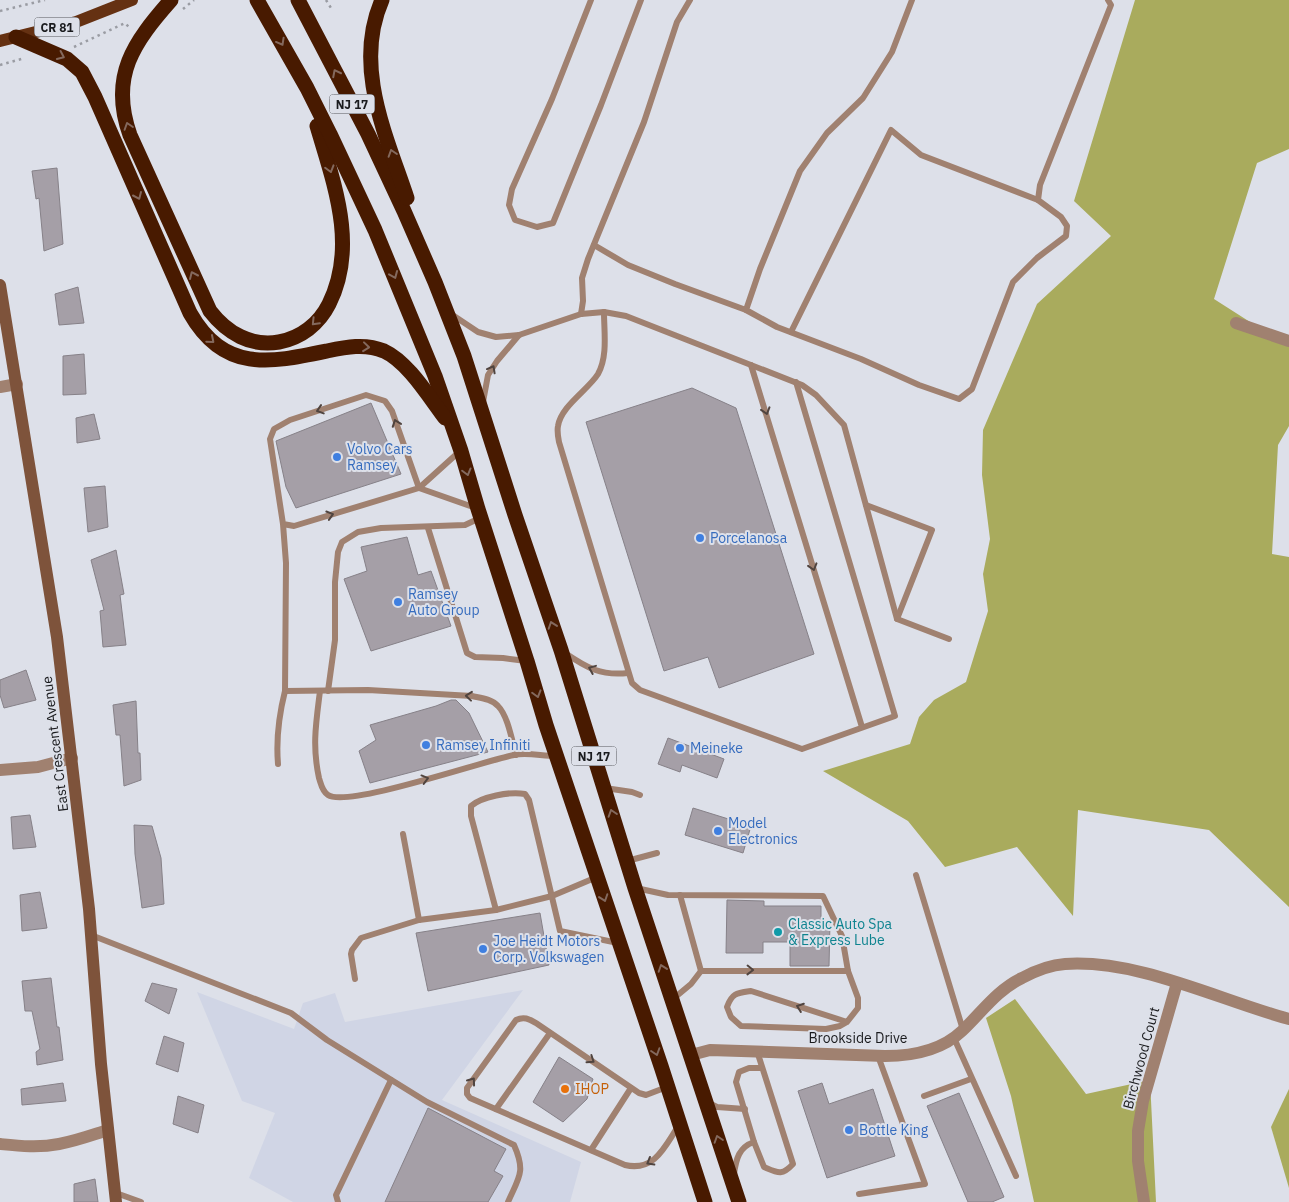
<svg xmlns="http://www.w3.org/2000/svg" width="1289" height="1202" font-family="'IBM Plex Sans',sans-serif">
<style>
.built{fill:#d0d5e5}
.forest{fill:#a9ab5d}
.building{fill:#a59fa7;stroke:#868188}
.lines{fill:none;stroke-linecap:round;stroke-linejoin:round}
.path{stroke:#9a9ca3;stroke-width:2.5;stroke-dasharray:2.5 4;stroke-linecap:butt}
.lane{stroke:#a08170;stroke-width:6}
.street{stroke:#a08170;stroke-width:12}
.secondary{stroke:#7e533b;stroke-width:12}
.primary{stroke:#653112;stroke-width:12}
.highway{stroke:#481a00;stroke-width:15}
.oneway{stroke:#84695d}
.oneway2{stroke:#50443f}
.shop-dot{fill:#3f7fe0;stroke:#dde0e9;stroke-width:2}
.culture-dot{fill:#0f9aa8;stroke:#dde0e9;stroke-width:2}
.food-dot{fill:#e8710a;stroke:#dde0e9;stroke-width:2}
.labels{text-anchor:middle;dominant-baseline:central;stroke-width:4;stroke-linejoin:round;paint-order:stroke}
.shield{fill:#dde0e9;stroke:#54565b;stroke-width:1}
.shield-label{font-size:12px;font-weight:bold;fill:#1a1b1e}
.shop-label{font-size:14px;fill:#366cbe;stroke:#dde0e9;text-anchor:start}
.street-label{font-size:14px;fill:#1a1b1e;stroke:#dde0e9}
.culture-label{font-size:14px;fill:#0d838f;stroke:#dde0e9;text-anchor:start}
.food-label{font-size:14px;fill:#c56008;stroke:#dde0e9;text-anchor:start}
</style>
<rect width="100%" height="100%" fill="#dde0e9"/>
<!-- built -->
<path class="built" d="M523,990L442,1100L581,1162L570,1202H293L249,1178L275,1113L242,1101L197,992L294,1029L303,1003L335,993L345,1022Z"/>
<!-- forest -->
<g class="forest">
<path d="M1135,0H1289V149L1257,163L1214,299L1289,347V426L1278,445L1272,554L1289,557V907L1209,830L1078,810L1073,916L1017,847L945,867L908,821L823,771L910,744L919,717L934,700L966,682L988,611L983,574L990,539L982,475L983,430L1037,304L1111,236L1074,201Z"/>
<path d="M1015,999L1086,1094L1150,1080L1156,1202H1034L1011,1096L986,1018Z"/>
<path d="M1289,1089V1188L1271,1127Z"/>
</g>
<!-- building -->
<g class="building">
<path d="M57,168L63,244L44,251L39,198L36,199L32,171Z"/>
<path d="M78,287L84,323L59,325L55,294Z"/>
<path d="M84,354L86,394L63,395V356Z"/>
<path d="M692,388L736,408L814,654L719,688L708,657L664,671L586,422Z"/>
<path d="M371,403L401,474L296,508L286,487L276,441Z"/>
<path d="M94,414L100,439L77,443L76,418Z"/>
<path d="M105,486L108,527L88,532L84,488Z"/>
<path d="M407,537L418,575L431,571L451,626L371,651L344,579L367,571L361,547Z"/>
<path d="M116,550L124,594L120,595L126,645L103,647L100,611L104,610L91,560Z"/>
<path d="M26,670L36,700L4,708L0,695V680Z"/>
<path d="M451,700H456L469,713L488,752L370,783L359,751L376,740L370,725L436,706Z"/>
<path d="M136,701L138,753H140L141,780L124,786L120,735H116L113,705Z"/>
<path d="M668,738L724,759L717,778L682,765L680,772L658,764Z"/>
<path d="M693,808L751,826L743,853L685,835Z"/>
<path d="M30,815L36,847L13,849L11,817Z"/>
<path d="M134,825L152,826L161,858L164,904L142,908L135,854Z"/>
<path d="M40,892L47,928L22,931L20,895Z"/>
<path d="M727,900L764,901V906H821V921L830,922L829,966H790V942H763V953H726Z"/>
<path d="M540,913L549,965L428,991L416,933Z"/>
<path d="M51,978L57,1027H59L63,1060L37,1065L36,1052L40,1049L32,1011H25L22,981Z"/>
<path d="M152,983L177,989L169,1014L145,1001Z"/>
<path d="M164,1036L184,1043L178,1072L156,1064Z"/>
<path d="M559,1057L593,1079L587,1099L563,1122L533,1102Z"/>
<path d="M63,1083L66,1101L22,1105L21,1089Z"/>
<path d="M822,1083L829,1104L873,1089L895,1156L827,1178L798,1091Z"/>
<path d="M959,1093L1004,1197L992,1202H968L927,1106Z"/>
<path d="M178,1096L204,1105L198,1133L173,1124Z"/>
<path d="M428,1108L506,1149L494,1171L503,1176L488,1202H385Z"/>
<path d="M95,1179L98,1202H74V1184Z"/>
</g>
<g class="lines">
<!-- path -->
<g class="path">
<path d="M326,0L331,8"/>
<path d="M183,9L194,0"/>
<path d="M0,11L45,0"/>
<path d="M74,47L125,23L131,29"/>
<path d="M0,65L25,58"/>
</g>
<!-- lane -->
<g class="lane">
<path d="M591,0L552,99L512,189L509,205L515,220L537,227L553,223L601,105L641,0"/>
<path d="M912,0L892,52L863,98L827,133L800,171L760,269L746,310L777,327L861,359L919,385L959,399L972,389L1013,282L1037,258L1066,236L1067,226L1061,217L1038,200L1040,185L1111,5L1108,0"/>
<path d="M594,245L628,265L675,284L746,310"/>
<path d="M604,312C604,332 608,356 598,374C588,390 561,406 558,426C557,431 558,437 559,442L632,683L640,690L802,749L895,716L796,382"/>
<path d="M451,314L478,332L496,337L519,335"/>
<path d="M581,314L583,301L582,278L588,259L644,122L677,22L690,0"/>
<path d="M791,332L891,130L921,155L1038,200"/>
<path d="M751,365L862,727"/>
<path d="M483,402L488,375L497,361L519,335L581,314L604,312L626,316L802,385L816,395L844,425L897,619L949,639"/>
<path d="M460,451L419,488L476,508"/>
<path d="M866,505L932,530L897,619"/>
<path d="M283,524L294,526L419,488L392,411L385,401L366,395L290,420L274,429L270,439L283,524L286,563L285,691"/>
<path d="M428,528L467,653L475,657L503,658L526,661"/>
<path d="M565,653C587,668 601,676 628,673"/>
<path d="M320,691C316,723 312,746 319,778C321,784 322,791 328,795C348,808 483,761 514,755C526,752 542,756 556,756"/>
<path d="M328,691L335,640V582L338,552L342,542L358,532L381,528L465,525L480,518"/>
<path d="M278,764C276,740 279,715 285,691L368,690L472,696C481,698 492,699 498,706C508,716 512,741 516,755"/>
<path d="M605,788L632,792L640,795"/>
<path d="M403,834L419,920"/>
<path d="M627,861L657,853"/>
<path d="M916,875L963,1030"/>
<path d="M636,888L668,895L823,896L842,936L848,971L858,998V1008L847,1022L840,1026L826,1029L741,1026L731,1017L727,1007C732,993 737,993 751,991L847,1022"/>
<path d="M680,895L701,971"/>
<path d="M496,910L471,816V806C481,797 510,791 525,794L529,800L560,931L618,943"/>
<path d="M91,935L291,1013L327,1040L427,1102L514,1145C526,1172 519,1177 508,1202"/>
<path d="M701,971H848"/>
<path d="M355,979L351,954L352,950L361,938L419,920L496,910L552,896L597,877"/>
<path d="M673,999L691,984L701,971"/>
<path d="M954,1038L1016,1176"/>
<path d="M757,1051L793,1164C782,1176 778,1173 764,1167L754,1142L736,1082L739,1072L749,1068H762"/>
<path d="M667,1087L646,1095L639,1093L536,1023C529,1019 524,1016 516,1020L467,1088V1094L470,1098L625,1165C655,1172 665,1146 679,1125"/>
<path d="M924,1096L971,1079"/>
<path d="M709,1103L717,1107L745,1109"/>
<path d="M496,1109L550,1033"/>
<path d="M591,1150L631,1088"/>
<path d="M734,1174C736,1159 739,1147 754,1142"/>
<path d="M116,1193L141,1202"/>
<path d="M859,1194L925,1184L878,1056"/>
<path d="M338,1202L336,1195L391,1080"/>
</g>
<!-- street -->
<g class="street">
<path d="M1236,323L1289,341"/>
<path d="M0,387L17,384"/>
<path d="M0,770L38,767L72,758"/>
<path d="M691,1055L710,1050L885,1056C913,1056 942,1050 962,1031C982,1012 997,990 1022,978C1035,971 1050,965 1065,964C1138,959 1219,1000 1289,1019"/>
<path d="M0,1144C20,1146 39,1148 59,1144C76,1141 92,1135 108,1130"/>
<path d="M1144,1202L1138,1161V1131L1143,1101L1177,983"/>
</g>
<!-- secondary -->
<path class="secondary" d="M0,285L57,637L89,909L101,1064L116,1202"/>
<!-- primary -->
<path class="primary" d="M0,41L76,22L132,0"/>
<!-- highway -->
<g class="highway">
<path d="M171,0C134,42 109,76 130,135L210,311C227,333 251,347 279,342C301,338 319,324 329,304C358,246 334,184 317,126"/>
<path d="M257,0L307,88L330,134L375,230L435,376L461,451L478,509L527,661L546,725L661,1066L705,1202"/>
<path d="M298,0L368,134L404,211L435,282L464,356L515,515L561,650L635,888L739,1202"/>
<path d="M382,0C353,66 386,135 407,198"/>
<path d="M16,37L67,59L82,72L95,97L190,313C224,373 270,363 327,351C346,347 365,343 384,351C408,362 429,397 445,418"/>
</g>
</g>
<!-- one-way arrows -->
<defs><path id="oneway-chevron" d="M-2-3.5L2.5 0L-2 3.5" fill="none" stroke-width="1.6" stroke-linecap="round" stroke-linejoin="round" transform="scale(1.25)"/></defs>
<g class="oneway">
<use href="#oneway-chevron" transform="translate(281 42) rotate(61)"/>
<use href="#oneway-chevron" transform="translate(61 56) rotate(25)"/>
<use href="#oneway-chevron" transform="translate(336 73) rotate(-117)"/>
<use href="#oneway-chevron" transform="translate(128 126) rotate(-108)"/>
<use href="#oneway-chevron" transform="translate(392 153) rotate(-108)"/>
<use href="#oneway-chevron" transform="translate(330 169) rotate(74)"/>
<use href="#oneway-chevron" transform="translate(138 196) rotate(66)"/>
<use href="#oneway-chevron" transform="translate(193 275) rotate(-114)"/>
<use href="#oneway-chevron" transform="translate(394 275) rotate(67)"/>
<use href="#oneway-chevron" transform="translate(315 322) rotate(134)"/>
<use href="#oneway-chevron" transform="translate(211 340) rotate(41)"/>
<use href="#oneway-chevron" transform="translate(366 347) rotate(6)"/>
<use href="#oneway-chevron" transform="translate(467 472) rotate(75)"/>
<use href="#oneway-chevron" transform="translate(552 625) rotate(-109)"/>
<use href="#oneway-chevron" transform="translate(537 694) rotate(74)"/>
<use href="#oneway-chevron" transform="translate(612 813) rotate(-108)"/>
<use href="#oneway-chevron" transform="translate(604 898) rotate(71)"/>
<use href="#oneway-chevron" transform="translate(662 968) rotate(-109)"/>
<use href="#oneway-chevron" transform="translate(656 1052) rotate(72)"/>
<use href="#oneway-chevron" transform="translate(718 1139) rotate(-108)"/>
</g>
<g class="oneway2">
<use href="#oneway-chevron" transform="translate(492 369) rotate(-61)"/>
<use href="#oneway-chevron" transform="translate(320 410) rotate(162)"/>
<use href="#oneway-chevron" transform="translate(766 411) rotate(73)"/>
<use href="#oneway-chevron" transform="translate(396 423) rotate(-110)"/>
<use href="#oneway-chevron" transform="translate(330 515) rotate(-17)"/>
<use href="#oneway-chevron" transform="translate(813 567) rotate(73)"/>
<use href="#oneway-chevron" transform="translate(592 669) rotate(-158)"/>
<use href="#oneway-chevron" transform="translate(469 696) rotate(-174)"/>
<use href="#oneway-chevron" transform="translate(425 779) rotate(-15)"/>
<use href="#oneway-chevron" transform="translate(750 970) rotate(1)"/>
<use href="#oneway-chevron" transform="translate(800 1007) rotate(-160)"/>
<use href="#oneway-chevron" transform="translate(591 1060) rotate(34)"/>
<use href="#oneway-chevron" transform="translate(472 1081) rotate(-54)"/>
<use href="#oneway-chevron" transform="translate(650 1162) rotate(150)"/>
</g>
<!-- markers -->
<g class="shop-dot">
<circle cx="337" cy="457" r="5"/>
<circle cx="700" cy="538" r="5"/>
<circle cx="398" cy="602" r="5"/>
<circle cx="426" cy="745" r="5"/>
<circle cx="680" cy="748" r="5"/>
<circle cx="718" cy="831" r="5"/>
<circle cx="483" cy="949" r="5"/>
<circle cx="849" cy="1130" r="5"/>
</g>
<circle class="culture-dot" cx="778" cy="932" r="5"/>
<circle class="food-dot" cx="565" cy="1089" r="5"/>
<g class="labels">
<!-- shield labels -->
<g class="shield">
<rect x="34.5" y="17.5" width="45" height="19" rx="4"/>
<rect x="329.5" y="94.5" width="45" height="19" rx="4"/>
<rect x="571.5" y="746.5" width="45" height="19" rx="4"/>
</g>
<g class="shield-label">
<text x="57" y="27">CR 81</text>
<text x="352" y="104">NJ 17</text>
<text x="594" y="756">NJ 17</text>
</g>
<!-- shop labels -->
<g class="shop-label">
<text x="347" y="449">Volvo Cars<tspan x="347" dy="16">Ramsey</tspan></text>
<text x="710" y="538">Porcelanosa</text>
<text x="408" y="594">Ramsey<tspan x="408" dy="16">Auto Group</tspan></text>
<text x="436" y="745">Ramsey Infiniti</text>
<text x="690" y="748">Meineke</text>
<text x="728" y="823">Model<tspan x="728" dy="16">Electronics</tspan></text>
<text x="493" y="941">Joe Heidt Motors<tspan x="493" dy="16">Corp. Volkswagen</tspan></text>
<text x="859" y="1130">Bottle King</text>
</g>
<!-- street labels -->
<g class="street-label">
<text transform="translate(55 744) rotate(-97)">East Crescent Avenue</text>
<text x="858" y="1038">Brookside Drive</text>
<text transform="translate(1141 1058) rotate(-75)">Birchwood Court</text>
</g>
<!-- culture labels -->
<g class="culture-label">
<text x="788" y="924">Classic Auto Spa<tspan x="788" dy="16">&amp; Express Lube</tspan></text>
</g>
<!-- food labels -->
<g class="food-label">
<text x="575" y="1089">IHOP</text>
</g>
</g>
</svg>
